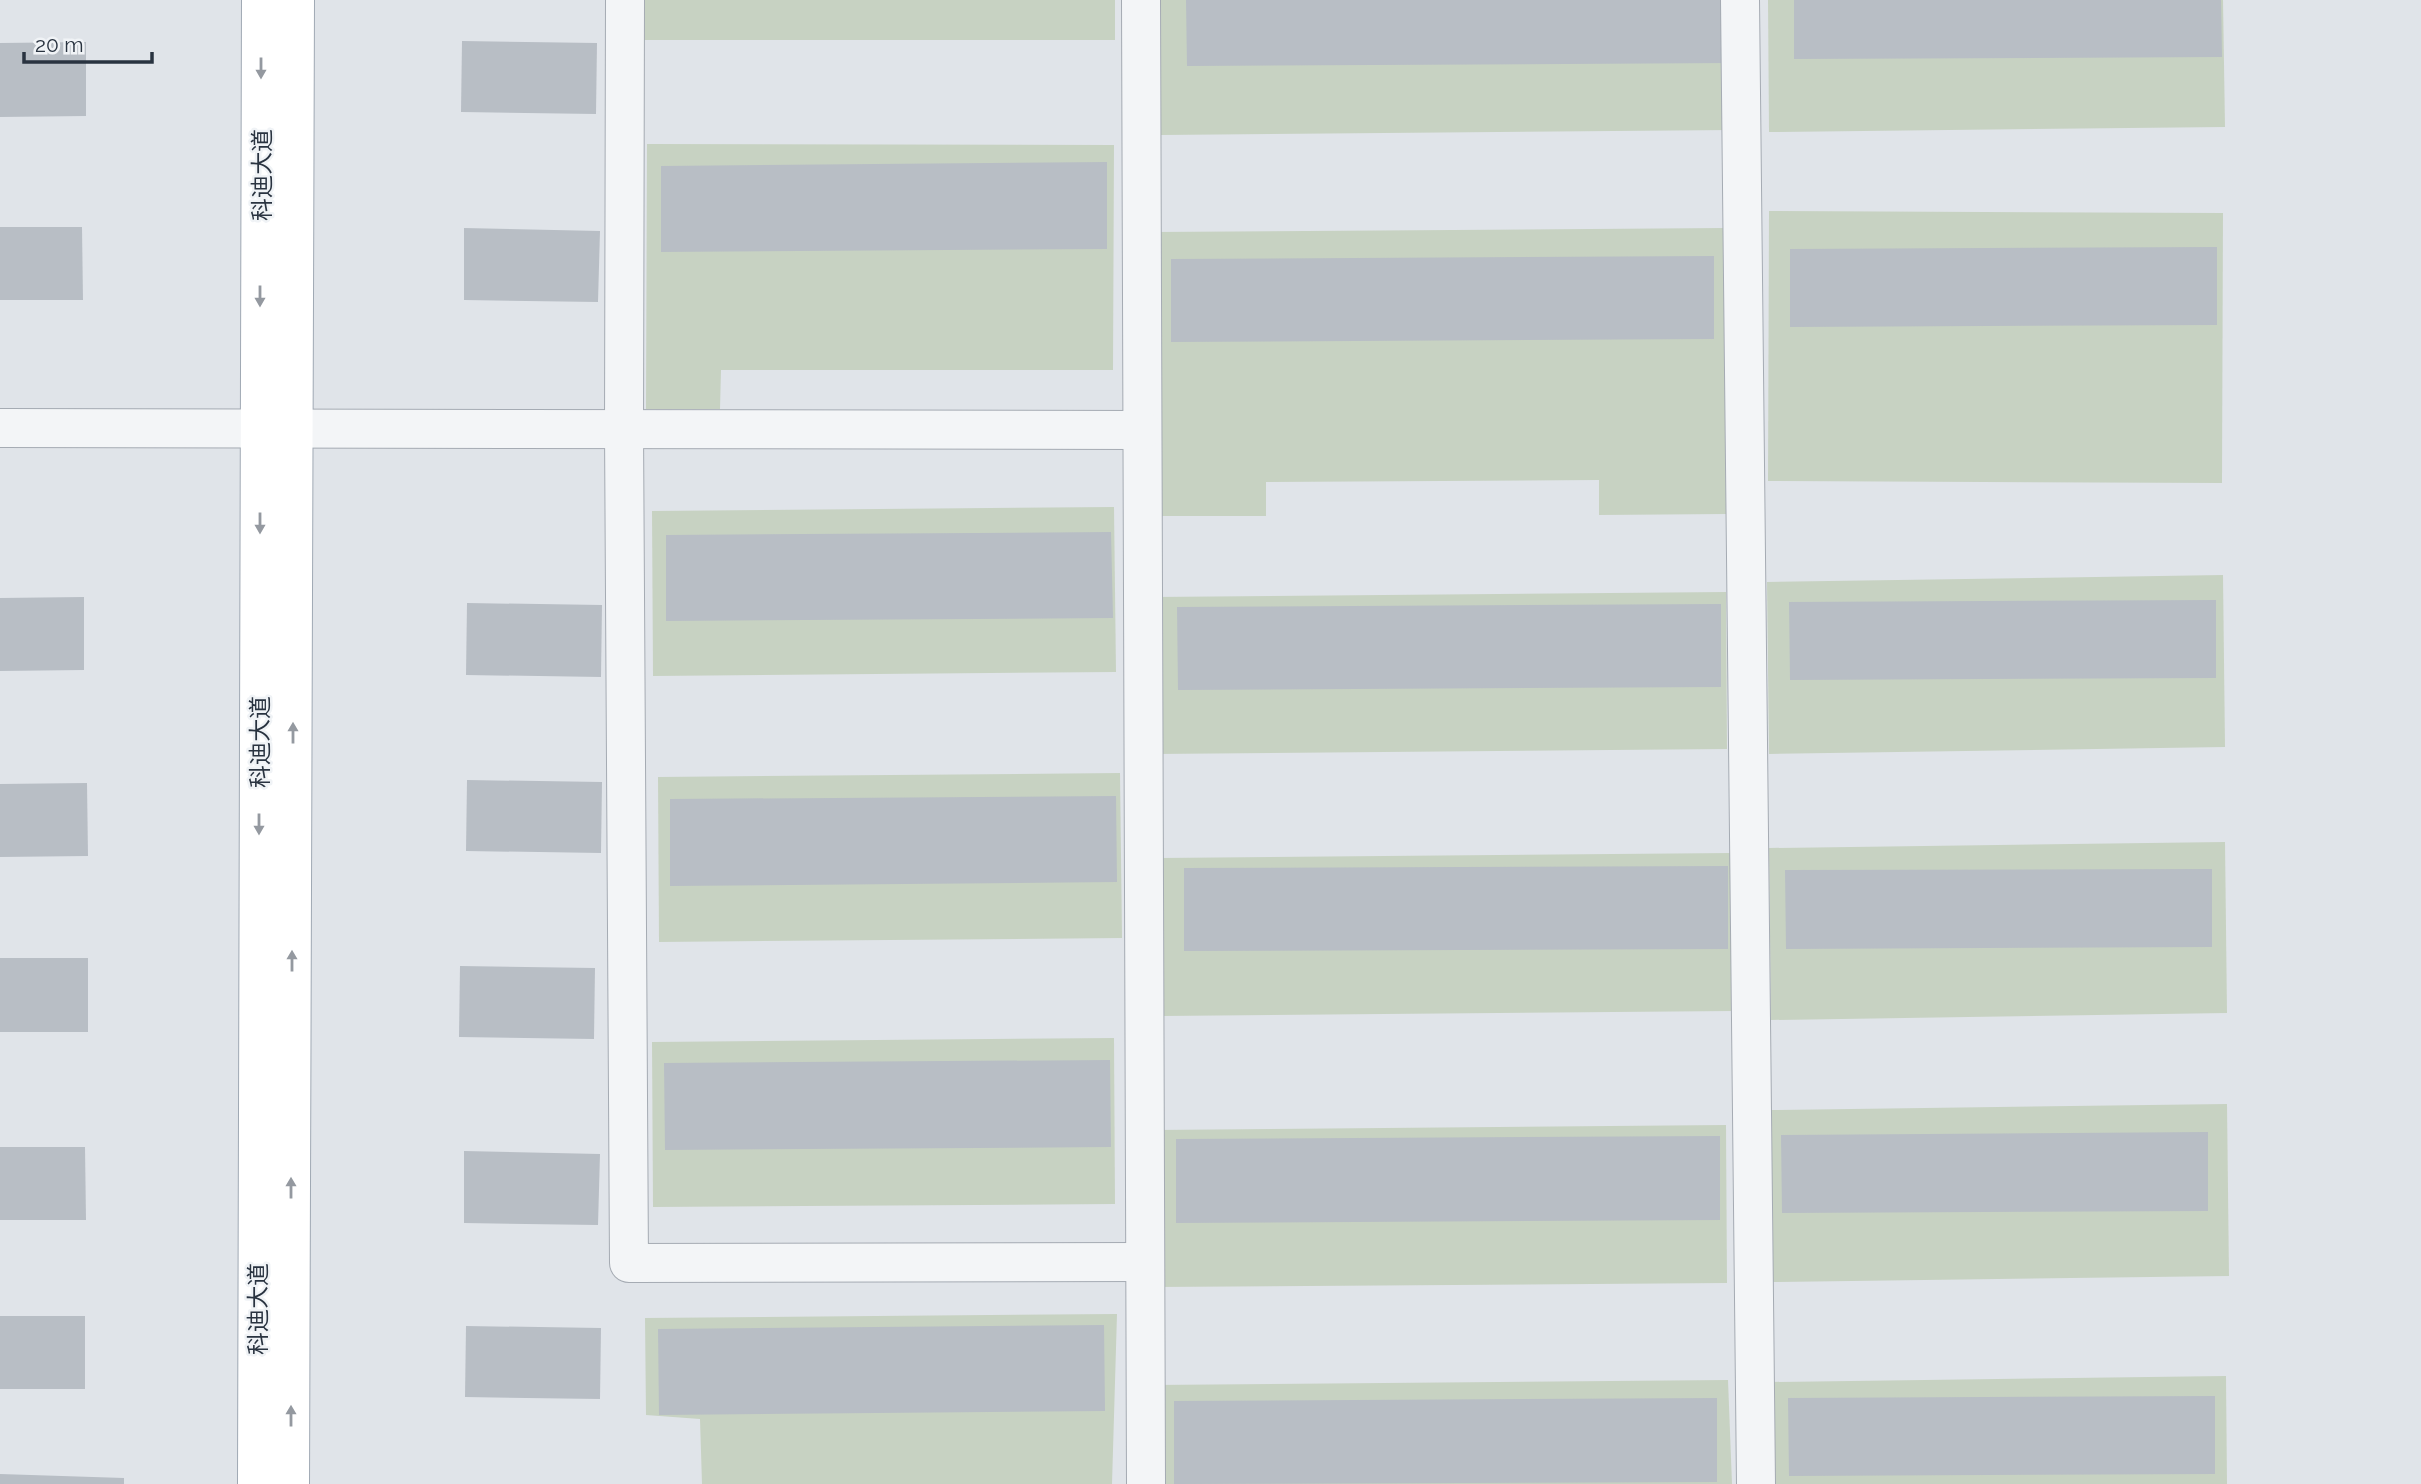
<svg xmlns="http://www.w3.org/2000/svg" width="2421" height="1484" font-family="Raleway,'Noto Sans SC',sans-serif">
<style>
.green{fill:#c7d2c2}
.building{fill:#b8bec5}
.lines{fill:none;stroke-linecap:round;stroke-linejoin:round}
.minor-casing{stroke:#a5abb3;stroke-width:40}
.major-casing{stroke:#a0a9b4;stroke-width:40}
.minor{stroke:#f3f5f7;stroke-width:38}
.major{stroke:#fff;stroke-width:38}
.oneway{fill:#9499a0}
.labels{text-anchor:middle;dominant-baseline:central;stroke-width:5;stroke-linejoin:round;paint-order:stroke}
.street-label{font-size:23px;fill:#293340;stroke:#f0f3f6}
</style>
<rect width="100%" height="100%" fill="#e0e4e9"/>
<!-- green -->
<g class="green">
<rect x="644" y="0" width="471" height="40"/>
<path d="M1160,0H1732L1733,130L1161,135Z"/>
<path d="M1768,0H2223L2225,127L1769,132Z"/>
<path d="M647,144L1114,145L1113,370H721L720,409H646Z"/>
<path d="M1769,211L2223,213L2222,483L1768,481Z"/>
<path d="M1724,228L1726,514L1599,515V480L1266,482V516H1157L1155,232Z"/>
<path d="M1114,507L1116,672L653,676L652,511Z"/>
<path d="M2223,575L2225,747L1769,754L1767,582Z"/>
<path d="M1726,592L1727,749L1155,754L1154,597Z"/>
<path d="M1120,773L1122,938L659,942L658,777Z"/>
<path d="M2225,842L2227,1013L1771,1020L1769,848Z"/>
<path d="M1732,853L1733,1011L1162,1016L1161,858Z"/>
<path d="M1114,1038L1115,1204L653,1207L652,1042Z"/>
<path d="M2227,1104L2229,1276L1773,1282L1771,1110Z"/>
<path d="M1726,1125L1727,1283L1155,1287L1154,1130Z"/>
<path d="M1117,1314L1112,1484H702L700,1419L646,1415L645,1318Z"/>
<path d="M2226,1376L2227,1484H1769L1770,1382Z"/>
<path d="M1728,1380L1732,1484H1152V1385Z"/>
</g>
<!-- building -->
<g class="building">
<path d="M1186,0H1730V63L1187,66Z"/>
<path d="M1794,0H2221L2222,57L1794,59Z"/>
<path d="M462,41L597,43L596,114L461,112Z"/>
<path d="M86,42V116L0,117V43Z"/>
<path d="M1107,162V249L661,252V166Z"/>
<path d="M0,227H82L83,300H0Z"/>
<path d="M464,228L600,231L598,302L464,300Z"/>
<path d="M2217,247V325L1790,327V249Z"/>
<path d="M1714,256V339L1171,342V259Z"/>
<path d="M1111,532L1113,618L666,621V535Z"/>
<path d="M84,597V670L0,671V598Z"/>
<path d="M2216,600V678L1790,680L1789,602Z"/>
<path d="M467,603L602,605L601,677L466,675Z"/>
<path d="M1721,604V687L1178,690L1177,607Z"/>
<path d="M467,780L602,782L601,853L466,851Z"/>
<path d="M87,783L88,856L0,857V784Z"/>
<path d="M1116,796L1117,882L670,886V799Z"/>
<path d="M1728,866V949L1184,951V868Z"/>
<path d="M2212,869V947L1786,949L1785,870Z"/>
<rect x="0" y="958" width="88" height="74"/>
<path d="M460,966L595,968L594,1039L459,1037Z"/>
<path d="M1110,1060L1111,1147L665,1150L664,1063Z"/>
<path d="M2208,1132V1211L1782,1213L1781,1135Z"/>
<path d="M1720,1136V1220L1176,1223V1139Z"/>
<path d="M0,1147H85L86,1220H0Z"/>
<path d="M464,1151L600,1154L598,1225L464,1223Z"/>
<rect x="0" y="1316" width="85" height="73"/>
<path d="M1104,1325L1105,1411L659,1415L658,1329Z"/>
<path d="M466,1326L601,1328L600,1399L465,1397Z"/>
<path d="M2215,1396V1474L1789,1476L1788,1398Z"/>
<path d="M1717,1398V1482L1174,1484V1401Z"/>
<path d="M0,1474L124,1478V1484H0Z"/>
</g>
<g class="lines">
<!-- minor casing -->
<g class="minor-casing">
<g id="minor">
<path d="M625,0L624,429L629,1263L1145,1262"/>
<path d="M1141,0L1146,1484"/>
<path d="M1740,0L1756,1484"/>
<path d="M0,428L1142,430"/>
</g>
</g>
<!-- major casing -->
<g class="major-casing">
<g id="major">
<path d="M257,1484L261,0"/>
<path d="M290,1484L295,0"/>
</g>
</g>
<!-- minor -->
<use href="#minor" class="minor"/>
<!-- major -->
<use href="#major" class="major"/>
</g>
<!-- one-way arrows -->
<defs><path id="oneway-solid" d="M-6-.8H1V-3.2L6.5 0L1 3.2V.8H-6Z" transform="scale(1.75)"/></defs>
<g class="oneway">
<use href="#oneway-solid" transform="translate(261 68) rotate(90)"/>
<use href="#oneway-solid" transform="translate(260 296) rotate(90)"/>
<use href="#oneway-solid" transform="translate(260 523) rotate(90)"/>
<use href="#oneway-solid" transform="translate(293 733) rotate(-90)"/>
<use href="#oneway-solid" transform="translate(259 824) rotate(90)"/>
<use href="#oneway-solid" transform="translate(292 961) rotate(-90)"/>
<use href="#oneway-solid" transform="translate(291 1188) rotate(-90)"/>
<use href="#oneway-solid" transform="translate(291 1416) rotate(-90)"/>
</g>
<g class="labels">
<!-- street labels -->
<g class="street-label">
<text transform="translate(261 175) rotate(-90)">科迪大道</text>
<text transform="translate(259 742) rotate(-90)">科迪大道</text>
<text transform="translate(257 1309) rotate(-90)">科迪大道</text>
</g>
</g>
<!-- scale -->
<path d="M24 52v10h128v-10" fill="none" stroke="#293340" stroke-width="3.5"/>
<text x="35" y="52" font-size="21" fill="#293340" stroke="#f0f3f6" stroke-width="5" paint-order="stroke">20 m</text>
</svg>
